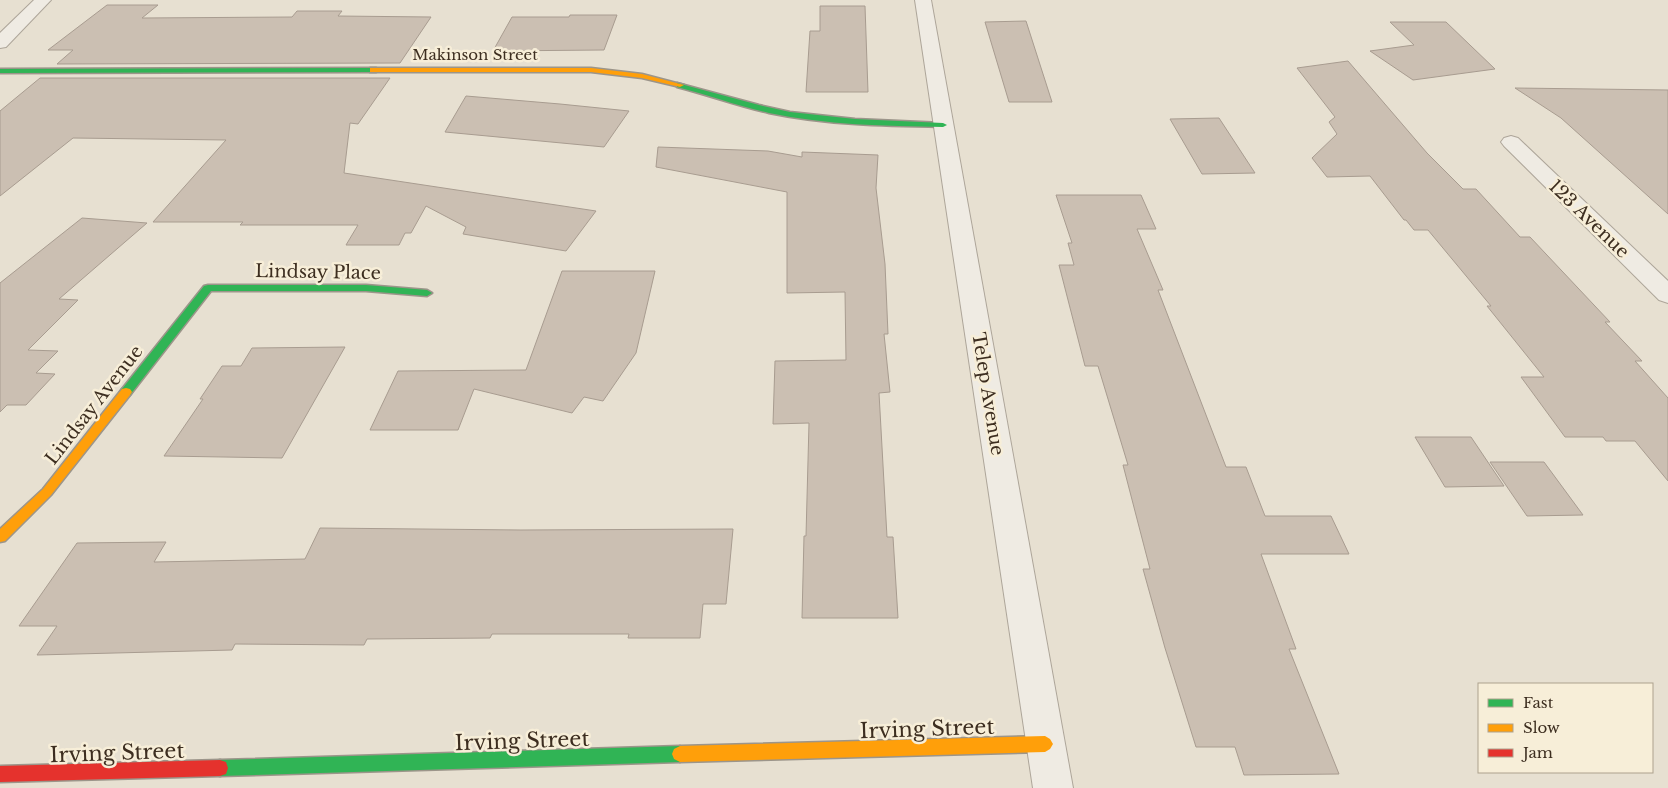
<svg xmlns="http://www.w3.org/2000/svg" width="1668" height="788" font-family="'Libre Baskerville',serif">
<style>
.building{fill:#cbbfb2;stroke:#a89c90}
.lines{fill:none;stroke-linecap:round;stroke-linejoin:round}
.street-casing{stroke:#ada599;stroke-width:2}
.fast-casing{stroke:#9c958a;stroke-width:3}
.slow-casing{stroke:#9c958a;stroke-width:3}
.jam-casing{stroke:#9c958a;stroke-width:3}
.street{fill:#efebe3;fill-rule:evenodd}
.fast{fill:#30b455;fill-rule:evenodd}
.slow{fill:#ff9f0a;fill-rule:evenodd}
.jam{fill:#e5322d;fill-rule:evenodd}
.labels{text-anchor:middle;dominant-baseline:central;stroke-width:5;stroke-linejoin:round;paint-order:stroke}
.far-street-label{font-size:15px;fill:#3d2e20;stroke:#f7eed8}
.street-label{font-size:18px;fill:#3d2e20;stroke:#f7eed8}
.near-street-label{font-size:21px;fill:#3d2e20;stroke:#f7eed8}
</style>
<rect width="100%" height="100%" fill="#e7e0d1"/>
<!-- building -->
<g class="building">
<path d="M107,5H158L142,18L292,17L297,11H342L338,16L431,17L400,63L57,64L73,50H48Z"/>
<path d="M820,6H865L868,92H806L810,31H820Z"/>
<path d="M570,15H617L604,50L493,51L512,17H569Z"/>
<path d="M1026,21L1052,102H1009L985,22Z"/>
<path d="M1390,22H1446L1495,69L1413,80L1370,51L1414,45Z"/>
<path d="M1348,61L1427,153L1463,189H1476L1520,237H1530L1610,322H1605L1642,361H1635L1668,398V481L1635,441H1606L1603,437H1565L1521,377H1544L1487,306H1491L1428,230H1414L1406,220H1404L1370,176L1327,177L1312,158L1337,134L1329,122L1335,117L1297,68Z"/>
<path d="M40,78H390L358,124L350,123L344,173L596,211L566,251L463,234L466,227L426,206L411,233H405L399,245H346L358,225H240L243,222H153L226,140L73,138L0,196V111Z"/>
<path d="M1515,88L1668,90V214L1561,118Z"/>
<path d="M466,96L560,104L629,111L604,147L445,132Z"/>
<path d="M1219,118L1255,173L1202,174L1170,119Z"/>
<path d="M658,147L768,151L802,157V152L878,155L876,188L885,264L888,334H884L890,392L879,393L887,537H893L898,618H802L804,536H806L809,423L773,424L775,361L846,360L845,292L787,293V192L656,167Z"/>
<path d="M1056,195H1141L1156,229H1137L1163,290H1158L1226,467H1246L1265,516H1331L1349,554H1261L1296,649H1289L1339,774L1244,775L1235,747H1196L1165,648L1143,569H1150L1123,465H1128L1098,366H1085L1059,265H1074L1068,243H1072Z"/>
<path d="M82,218L147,223L59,299L78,300L28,350L58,351L36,373L55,374L26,405H7L0,412V283Z"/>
<path d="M562,271H655L636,353L603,401L584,397L572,413L474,389L458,430H370L398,371L526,370Z"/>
<path d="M345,347L282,458L164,456L203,399H200L222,366H241L252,348Z"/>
<path d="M1415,437H1471L1504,486L1445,487Z"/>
<path d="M1490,462H1544L1583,515L1527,516Z"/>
<path d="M320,528L521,530L733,529L726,604H703L700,638H628L629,634H492L490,638L367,639L364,645L235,644L232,650L37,655L57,626H19L77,543L166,542L154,562L305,559Z"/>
</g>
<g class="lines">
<!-- street casing -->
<g class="street-casing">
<g id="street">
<path d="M34,0H51L6,47L0,48V33Z"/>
<path d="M915,0H931L1073,788H1033Z"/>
<path d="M1511,136L1518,138L1668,281V303L1659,300L1504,146L1501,142L1504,138Z"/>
</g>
</g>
<!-- fast casing -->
<g class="fast-casing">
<g id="fast">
<path d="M376,68V72H373L0,73V69Z"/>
<path d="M677,83L759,105L790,112L855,119L943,123L947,125L943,127C885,126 826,125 769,113C738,106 708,95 677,87Z"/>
<path d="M208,285H366L427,290L432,293L427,296L366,291H211L130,395H122L120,392L122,389L204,286Z"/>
<path d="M680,746L686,749L688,754L686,759L680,762L220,776L214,774L212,768L214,762L220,760Z"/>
</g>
</g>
<!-- slow casing -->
<g class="slow-casing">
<g id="slow">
<path d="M370,68H591L642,74L684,85L680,87L642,78L591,72H370Z"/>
<path d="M126,388L130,389L132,392L130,395L51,495L5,541L0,542V529L43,489L122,389Z"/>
<path d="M1045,736L1050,739L1053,744L1050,749L1045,752L680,762L674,759L672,754L674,749L680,746Z"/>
</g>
</g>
<!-- jam casing -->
<g class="jam-casing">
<path id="jam" d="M220,760L226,762L228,768L226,774L220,776L0,782V766Z"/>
</g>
<!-- street -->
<use href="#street" class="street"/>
<!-- fast -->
<use href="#fast" class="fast"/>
<!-- slow -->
<use href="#slow" class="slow"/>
<!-- jam -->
<use href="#jam" class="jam"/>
</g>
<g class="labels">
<!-- far-street labels -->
<g class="far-street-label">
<text x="475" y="54">Makinson Street</text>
</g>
<!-- street labels -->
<g class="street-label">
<text transform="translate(1589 219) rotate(44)">123 Avenue</text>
<text transform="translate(318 272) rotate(1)">Lindsay Place</text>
<text transform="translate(988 394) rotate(81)">Telep Avenue</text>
<text transform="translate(94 405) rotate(-52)">Lindsay Avenue</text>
</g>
<!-- near-street labels -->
<g class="near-street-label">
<text transform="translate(927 729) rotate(-2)">Irving Street</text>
<text transform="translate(522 741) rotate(-2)">Irving Street</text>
<text transform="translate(117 753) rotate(-2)">Irving Street</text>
</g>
</g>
<!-- legend -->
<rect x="1478" y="683" width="175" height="90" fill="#f7eed8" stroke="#ada18e"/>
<rect x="1488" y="699" width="25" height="8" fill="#30b455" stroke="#ada18e"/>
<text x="1523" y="708" font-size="15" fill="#3d2e20">Fast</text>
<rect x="1488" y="724" width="25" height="8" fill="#ff9f0a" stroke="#ada18e"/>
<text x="1523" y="733" font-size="15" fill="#3d2e20">Slow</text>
<rect x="1488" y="749" width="25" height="8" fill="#e5322d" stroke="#ada18e"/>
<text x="1523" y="758" font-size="15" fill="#3d2e20">Jam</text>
</svg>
